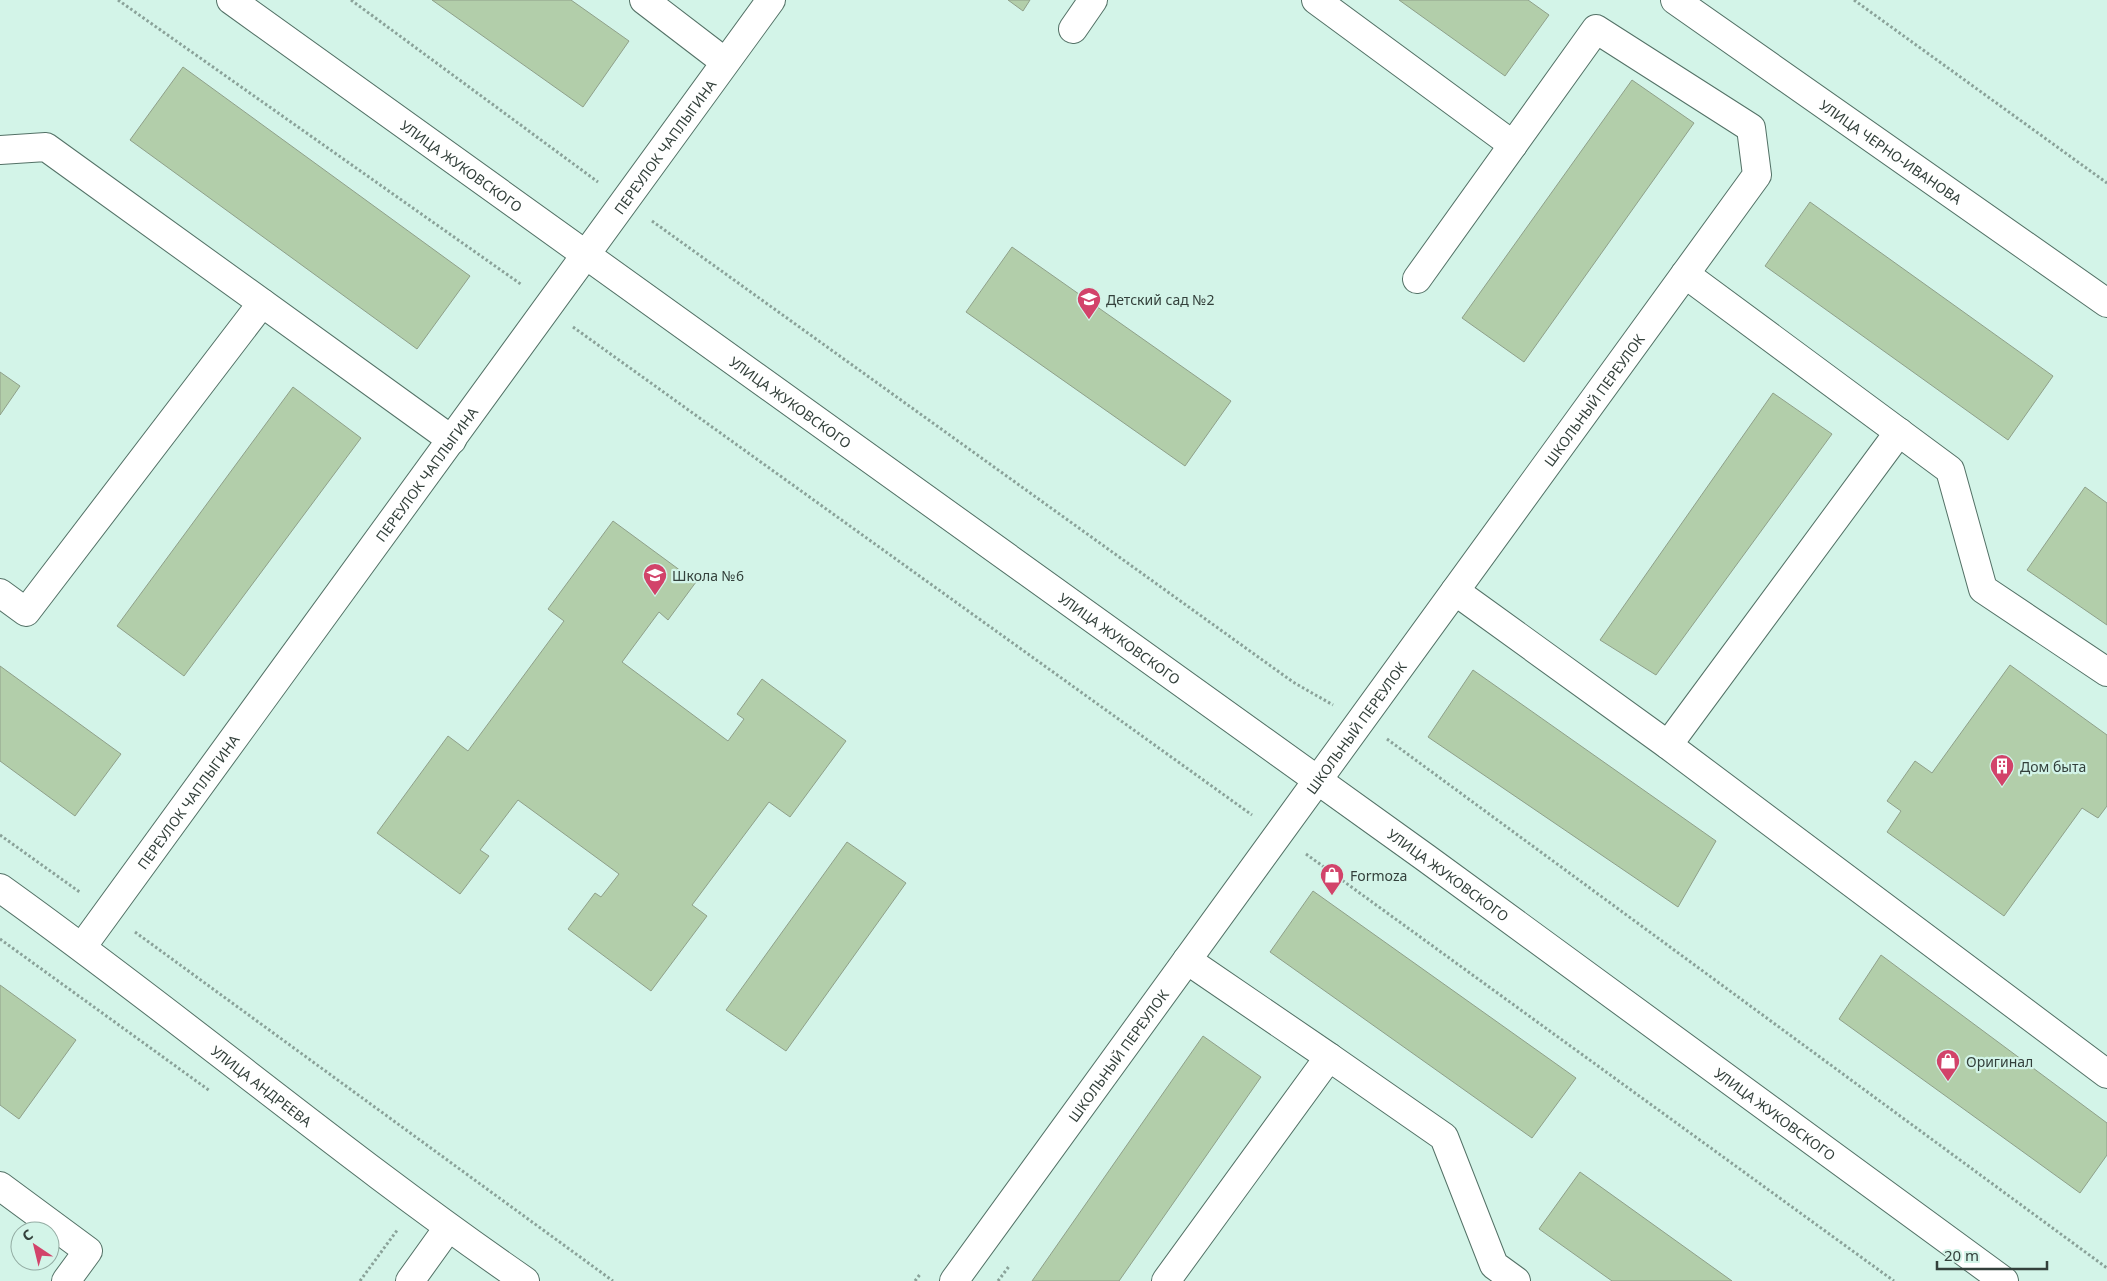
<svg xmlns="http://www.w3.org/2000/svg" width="2107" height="1281" font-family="'Noto Sans',sans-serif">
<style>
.building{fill:#b2ceaa;stroke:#8fa08a}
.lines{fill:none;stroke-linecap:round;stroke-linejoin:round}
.minor-casing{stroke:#537166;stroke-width:30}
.major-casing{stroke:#537166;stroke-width:30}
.path{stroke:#8aa299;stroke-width:3;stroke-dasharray:2.5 2.5;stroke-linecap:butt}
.minor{stroke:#fff;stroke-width:28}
.major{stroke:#fff;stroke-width:28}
.labels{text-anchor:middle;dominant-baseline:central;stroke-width:4.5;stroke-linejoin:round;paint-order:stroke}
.street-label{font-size:14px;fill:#33403b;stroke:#d3f4e8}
.poi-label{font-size:14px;fill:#33403b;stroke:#d3f4e8;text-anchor:start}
</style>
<rect width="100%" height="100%" fill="#d3f4e8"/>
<!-- building -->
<g class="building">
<path d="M432,0H571L629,41L583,107Z"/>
<path d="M1008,0H1030L1023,11Z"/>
<path d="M1399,0H1528L1549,15L1505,76Z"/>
<path d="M183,67L470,276L417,349L130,140Z"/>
<path d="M1632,80L1694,123L1524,362L1462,318Z"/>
<path d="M1810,202L2053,376L2008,440L1765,266Z"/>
<path d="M1012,247L1231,401L1185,466L966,312Z"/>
<path d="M0,372L20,386L0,415Z"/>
<path d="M293,387L361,438L184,676L117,626Z"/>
<path d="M1773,393L1832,434L1656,675L1600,640Z"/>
<path d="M2085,487L2107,503V625L2027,570Z"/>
<path d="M613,521L696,582L668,620L659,612L622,662L728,741L744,719L737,714L762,679L846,741L790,817L769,802L692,905L707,916L651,991L568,929L595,893L601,897L619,874L518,800L480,850L489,856L460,894L377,833L448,736L468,751L564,621L548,609Z"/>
<path d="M2010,665L2107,735V806L2098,818L2082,808L2004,916L1887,832L1901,811L1887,801L1915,761L1932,773Z"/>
<path d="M0,666L121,754L75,816L0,761Z"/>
<path d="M1473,670L1716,841L1678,907L1428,737Z"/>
<path d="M847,842L906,883L786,1051L726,1010Z"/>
<path d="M1313,891L1576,1078L1532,1138L1270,952Z"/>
<path d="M1881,955L2107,1123V1155L2080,1193L1839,1019Z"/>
<path d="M0,985L76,1040L19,1119L0,1105Z"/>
<path d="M1203,1036L1261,1077L1119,1281H1032Z"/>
<path d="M1580,1172L1732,1281H1612L1539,1229Z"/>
</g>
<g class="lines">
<!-- minor casing -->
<g class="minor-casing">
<g id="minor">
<path id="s1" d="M231,0L1426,858L2004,1281"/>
<path d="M644,0L725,62"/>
<path d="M1316,0L1513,145"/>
<path d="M1073,29L1093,0"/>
<path d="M0,150L46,147L452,440"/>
<path d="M1685,274L1950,470L1983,589L2107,672"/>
<path d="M1455,591L1668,745L2107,1074"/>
<path d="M0,593L26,612L262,303"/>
<path d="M1668,745L1899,432"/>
<path id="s2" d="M0,888C178,1015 345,1157 525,1281"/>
<path id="s3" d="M82,947L771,0"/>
<path d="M1187,960L1329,1057"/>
<path d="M0,1186L88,1251L66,1281"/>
<path d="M410,1281L448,1228"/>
<path id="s4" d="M954,1281L1757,175L1751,128L1596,29L1417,279"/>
<path d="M1166,1281L1329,1057L1444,1137L1494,1265L1516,1281"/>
</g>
</g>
<!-- major casing -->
<g class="major-casing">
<g id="major">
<path id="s5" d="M1675,0L2107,303"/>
</g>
</g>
<!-- path -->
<g class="path">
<path d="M118,0L522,285"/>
<path d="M351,0L598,182"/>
<path d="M1854,0L2107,183"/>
<path d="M652,221L1293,682L1333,705"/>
<path d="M573,327L1252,815"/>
<path d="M1387,739L2107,1268"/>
<path d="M0,835L81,893"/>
<path d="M1306,854L1894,1281"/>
<path d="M135,932L613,1281"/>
<path d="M0,939L210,1091"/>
<path d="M360,1281L398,1229"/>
<path d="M915,1281L921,1273"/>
<path d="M998,1281L1010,1265"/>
</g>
<!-- minor -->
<use href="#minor" class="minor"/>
<!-- major -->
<use href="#major" class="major"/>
</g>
<!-- icons -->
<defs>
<g id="school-pin" transform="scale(1.25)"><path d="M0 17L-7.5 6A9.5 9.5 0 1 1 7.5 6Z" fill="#d2436a" stroke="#d3f4e8"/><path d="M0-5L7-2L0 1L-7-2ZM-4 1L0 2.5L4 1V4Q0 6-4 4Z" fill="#fff"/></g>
<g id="building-pin" transform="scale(1.25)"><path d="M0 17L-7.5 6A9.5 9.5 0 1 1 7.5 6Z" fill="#d2436a" stroke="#d3f4e8"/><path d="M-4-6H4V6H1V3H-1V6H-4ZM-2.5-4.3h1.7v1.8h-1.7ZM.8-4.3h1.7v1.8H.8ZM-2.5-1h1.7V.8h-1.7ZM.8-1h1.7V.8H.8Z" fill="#fff"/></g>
<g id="shop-pin" transform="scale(1.25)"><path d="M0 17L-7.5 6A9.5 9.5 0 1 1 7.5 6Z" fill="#d2436a" stroke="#d3f4e8"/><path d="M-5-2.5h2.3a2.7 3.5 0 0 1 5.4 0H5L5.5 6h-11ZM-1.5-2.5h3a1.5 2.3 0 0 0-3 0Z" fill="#fff"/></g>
</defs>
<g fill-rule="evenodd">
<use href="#school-pin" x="1089" y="299"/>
<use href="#school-pin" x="655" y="575"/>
<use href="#building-pin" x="2002" y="766"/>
<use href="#shop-pin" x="1332" y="875"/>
<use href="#shop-pin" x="1948" y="1061"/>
</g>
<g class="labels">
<!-- street labels -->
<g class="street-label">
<text stroke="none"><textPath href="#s3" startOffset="990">ПЕРЕУЛОК ЧАПЛЫГИНА</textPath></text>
<text stroke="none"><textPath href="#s5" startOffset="264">УЛИЦА ЧЕРНО-ИВАНОВА</textPath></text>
<text stroke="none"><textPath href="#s1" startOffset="284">УЛИЦА ЖУКОВСКОГО</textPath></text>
<text stroke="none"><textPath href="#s4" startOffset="1089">ШКОЛЬНЫЙ ПЕРЕУЛОК</textPath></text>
<text stroke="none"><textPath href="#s1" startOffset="689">УЛИЦА ЖУКОВСКОГО</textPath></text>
<text stroke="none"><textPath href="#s3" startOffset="585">ПЕРЕУЛОК ЧАПЛЫГИНА</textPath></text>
<text stroke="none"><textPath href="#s1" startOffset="1094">УЛИЦА ЖУКОВСКОГО</textPath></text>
<text stroke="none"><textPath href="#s4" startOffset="684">ШКОЛЬНЫЙ ПЕРЕУЛОК</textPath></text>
<text stroke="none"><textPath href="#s3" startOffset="180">ПЕРЕУЛОК ЧАПЛЫГИНА</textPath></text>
<text stroke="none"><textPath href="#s1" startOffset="1499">УЛИЦА ЖУКОВСКОГО</textPath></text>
<text stroke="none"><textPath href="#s4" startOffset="279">ШКОЛЬНЫЙ ПЕРЕУЛОК</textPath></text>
<text stroke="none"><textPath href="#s2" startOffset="328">УЛИЦА АНДРЕЕВА</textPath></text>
<text stroke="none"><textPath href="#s1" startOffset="1904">УЛИЦА ЖУКОВСКОГО</textPath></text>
</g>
<!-- poi labels -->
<g class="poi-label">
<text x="1106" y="299">Детский сад №2</text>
<text x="672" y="575">Школа №6</text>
<text x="2020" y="766">Дом быта</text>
<text x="1350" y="875">Formoza</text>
<text x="1966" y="1061">Оригинал</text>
</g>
</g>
<!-- north arrow -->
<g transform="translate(35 1246) rotate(325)"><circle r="24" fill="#d3f4e8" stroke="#93aca3"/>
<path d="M0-4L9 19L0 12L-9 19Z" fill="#d2436a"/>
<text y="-8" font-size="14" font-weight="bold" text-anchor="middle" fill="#33403b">С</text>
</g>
<!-- scale -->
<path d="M1937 1261v8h110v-8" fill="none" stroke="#33403b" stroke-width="2.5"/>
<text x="1944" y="1261" font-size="15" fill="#33403b" stroke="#d3f4e8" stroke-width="4" paint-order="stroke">20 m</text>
</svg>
